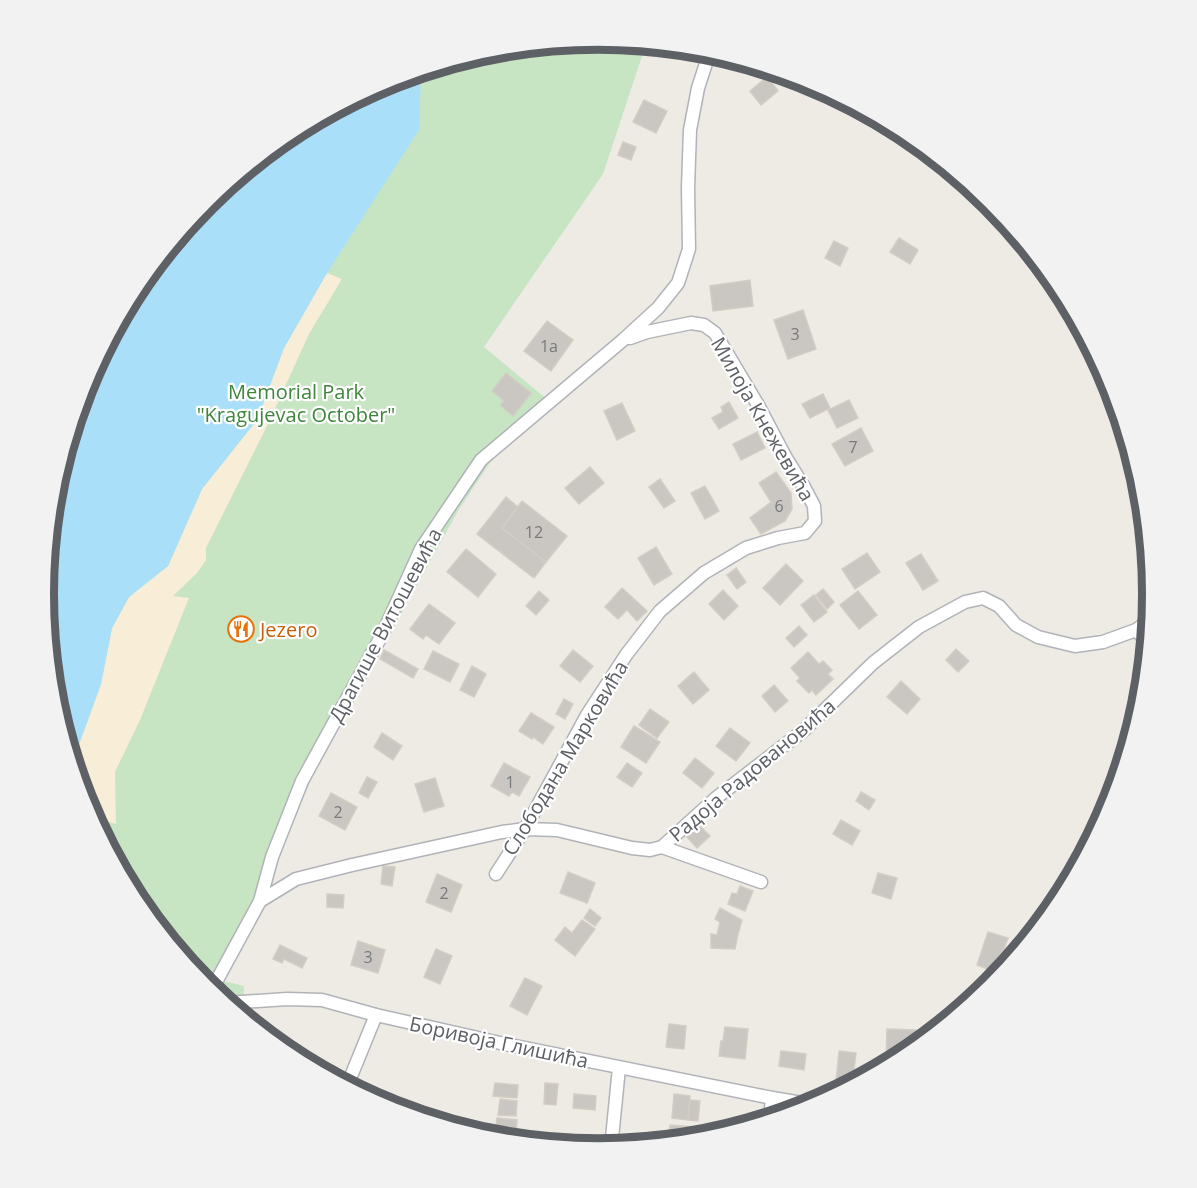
<svg xmlns="http://www.w3.org/2000/svg" width="1197" height="1188" font-family="'Open Sans',sans-serif">
<style>
.green{fill:#c7e4c3}
.sand{fill:#f8edd6}
.water{fill:#aadff9}
.building{fill:#cac6c1;stroke:#d3cdc4;stroke-width:1.5}
.lines{fill:none;stroke-linecap:round;stroke-linejoin:round}
.street-casing{stroke:#b0b3b7;stroke-width:15}
.street{stroke:#fff;stroke-width:12}
.labels{text-anchor:middle;dominant-baseline:central;stroke-width:4.5;stroke-linejoin:round;paint-order:stroke}
.number-label{font-size:16px;fill:#787a7c}
.park-label{font-size:20px;fill:#3f853c;stroke:#fff}
.street-label{font-size:20px;fill:#5d6165;stroke:#fff}
.food-label{font-size:20px;fill:#c56008;stroke:#fff;text-anchor:start}
.rim{fill:none;stroke:#5d6165;stroke-width:8}
</style>
<rect width="100%" height="100%" fill="#eeebe5"/>
<!-- green -->
<path class="green" d="M599,39L646,44L603,174L484,347L554,405L493,458L458,511L317,766L224,981L244,986L242,1016L206,986L137,902L86,806L54,702L44,594L54,485L86,381L137,285L206,201L290,132L386,81L491,50Z"/>
<!-- sand -->
<path class="sand" d="M327,273L342,279L309,334L268,424L206,548V560L197,573L173,596L189,598L140,720L115,772L116,824L95,818L89,813L86,806L78,781L77,750L101,684L112,628L129,597L168,566L202,489L257,420L284,348Z"/>
<!-- water -->
<path class="water" d="M421,71L419,130L327,273L284,348L257,420L202,489L168,566L129,597L112,628L101,684L77,750L78,781L54,702L44,594L54,485L86,381L137,285L206,201L290,132L386,81Z"/>
<!-- building -->
<g class="building">
<path d="M767,77L778,91L761,105L750,91Z"/>
<path d="M644,100L667,111L656,133L633,122Z"/>
<path d="M623,142L636,147L631,160L618,155Z"/>
<path d="M899,238L918,250L910,264L890,252Z"/>
<path d="M834,241L848,248L840,266L825,258Z"/>
<path d="M750,280L753,306L713,311L710,286Z"/>
<path d="M803,310L816,349L788,359L774,320Z"/>
<path d="M547,321L573,340L551,371L524,351Z"/>
<path d="M506,373L531,393L513,416L500,405L504,401L492,391Z"/>
<path d="M823,394L830,408L810,418L802,404Z"/>
<path d="M849,400L858,418L837,428L828,410Z"/>
<path d="M729,402L738,418L719,429L712,418L723,412L721,407Z"/>
<path d="M622,403L635,431L617,440L604,411Z"/>
<path d="M861,428L873,451L845,466L832,444Z"/>
<path d="M757,432L765,448L741,460L733,444Z"/>
<path d="M590,467L604,483L579,504L565,488Z"/>
<path d="M776,472L791,493L792,509L785,521L761,534L750,518L771,502L759,483Z"/>
<path d="M660,479L675,501L664,508L649,487Z"/>
<path d="M705,486L719,511L705,519L691,493Z"/>
<path d="M506,497L518,507L502,528L546,562L534,578L477,534Z"/>
<path d="M522,501L567,536L546,562L502,528Z"/>
<path d="M656,547L672,574L654,585L638,558Z"/>
<path d="M466,549L496,574L478,597L447,572Z"/>
<path d="M867,553L880,572L855,589L842,569Z"/>
<path d="M921,554L938,581L923,590L906,563Z"/>
<path d="M786,564L803,581L780,605L763,588Z"/>
<path d="M736,568L746,582L737,589L727,575Z"/>
<path d="M622,588L647,611L637,621L627,610L618,619L605,607Z"/>
<path d="M823,589L834,602L827,609L816,595Z"/>
<path d="M723,590L738,606L724,620L709,604Z"/>
<path d="M539,591L549,600L536,615L526,606Z"/>
<path d="M858,591L877,615L859,629L840,605Z"/>
<path d="M814,595L827,612L814,622L801,605Z"/>
<path d="M429,604L455,623L439,644L426,635L423,639L410,629Z"/>
<path d="M799,626L807,635L794,647L786,638Z"/>
<path d="M956,649L969,661L958,672L946,660Z"/>
<path d="M384,650L418,669L413,678L380,659Z"/>
<path d="M573,650L593,666L580,682L560,666Z"/>
<path d="M433,651L459,664L450,682L424,669Z"/>
<path d="M808,652L819,664L823,661L832,670L828,674L833,679L816,695L812,690L809,693L797,681L800,678L791,668Z"/>
<path d="M472,666L486,674L474,697L460,690Z"/>
<path d="M694,672L709,690L693,704L678,686Z"/>
<path d="M901,681L920,699L907,714L887,697Z"/>
<path d="M774,685L788,701L775,712L762,696Z"/>
<path d="M564,699L573,704L565,719L556,714Z"/>
<path d="M650,709L669,722L657,738L639,725Z"/>
<path d="M531,713L554,727L543,744L533,737L532,739L519,731Z"/>
<path d="M634,726L660,742L646,763L621,747Z"/>
<path d="M730,728L750,743L736,761L716,746Z"/>
<path d="M382,733L402,746L393,760L374,747Z"/>
<path d="M695,758L714,773L702,788L683,773Z"/>
<path d="M504,763L530,777L519,796L512,792L509,796L491,786Z"/>
<path d="M627,763L642,773L632,787L617,777Z"/>
<path d="M367,777L377,782L368,798L359,793Z"/>
<path d="M435,778L444,806L424,812L415,784Z"/>
<path d="M861,792L875,800L869,810L856,801Z"/>
<path d="M331,793L357,807L345,830L319,816Z"/>
<path d="M841,820L860,831L852,845L833,834Z"/>
<path d="M699,825L710,836L697,848L687,837Z"/>
<path d="M383,866L395,867L392,886L381,884Z"/>
<path d="M568,872L595,883L587,903L560,893Z"/>
<path d="M878,873L897,878L891,899L872,893Z"/>
<path d="M437,874L462,885L451,912L426,902Z"/>
<path d="M740,886L753,891L745,911L728,904L732,893L737,894Z"/>
<path d="M327,894L344,895L343,908L327,907Z"/>
<path d="M720,908L742,920L738,934L735,949L711,948V934L717,935L720,922L715,919Z"/>
<path d="M590,909L601,918L595,926L584,918Z"/>
<path d="M582,920L595,929L575,956L555,940L565,927L572,933Z"/>
<path d="M988,932L1008,938L996,972L977,965Z"/>
<path d="M358,941L385,950L378,973L351,965Z"/>
<path d="M280,945L307,958L302,968L284,959L282,963L273,959Z"/>
<path d="M436,949L452,956L440,984L424,977Z"/>
<path d="M525,978L542,986L527,1015L510,1006Z"/>
<path d="M966,993L981,995L965,1008Z"/>
<path d="M669,1024L686,1026L684,1049L666,1047Z"/>
<path d="M725,1027L748,1029L745,1059L719,1056L721,1041H723Z"/>
<path d="M887,1029L916,1030L915,1048L907,1056L895,1062H886Z"/>
<path d="M781,1051L806,1054L804,1070L779,1066Z"/>
<path d="M839,1051L856,1053L854,1069L862,1070V1080L855,1083L836,1081Z"/>
<path d="M495,1083L518,1085L517,1098L493,1096Z"/>
<path d="M545,1083L558,1084L556,1105L544,1104Z"/>
<path d="M574,1094L596,1096L595,1110L573,1108Z"/>
<path d="M674,1094L690,1096L688,1120L672,1118Z"/>
<path d="M500,1099L517,1101L516,1116L498,1115Z"/>
<path d="M690,1100L700,1101L698,1121L688,1120Z"/>
<path d="M497,1118L517,1120L516,1134L495,1132Z"/>
<path d="M670,1125L696,1127L695,1140L668,1142Z"/>
<path d="M703,1128L734,1130L702,1139Z"/>
<path d="M526,1136L537,1137V1143L526,1142Z"/>
</g>
<g class="lines">
<!-- street casing -->
<g class="street-casing">
<g id="street">
<path d="M1136,630L1149,644"/>
<path d="M662,847L761,882"/>
<path d="M496,874L525,829L587,715L626,655L660,611L704,573L746,548L778,538L805,533L815,521L814,506L804,487L786,458L758,405L715,333L704,325L691,323L647,332L630,338"/>
<path d="M260,901L296,879L352,865L502,832L525,829L557,830L632,848L650,850L662,847L716,798L804,730L873,663L919,627L965,602L983,598L999,606L1016,625L1038,637L1075,646L1103,642L1136,630L1151,619"/>
<path d="M211,991L260,901L272,857L302,781L383,633L421,549L481,460L623,340L658,308L678,283L689,249L688,188L690,130L698,88L710,51"/>
<path d="M227,1003L287,999L322,1000L376,1015L500,1043L772,1098L770,1119"/>
<path d="M347,1086L376,1015"/>
<path d="M772,1098L814,1105"/>
<path d="M611,1148L619,1068"/>
</g>
</g>
<!-- street -->
<use href="#street" class="street"/>
</g>
<!-- icons -->
<defs>
<g id="restaurant-ring" transform="scale(1.35)"><circle r="9.5" fill="#fff" stroke="#e8710a" stroke-width="1.5"/><path d="M-5-6h1v4h1v-4h1v4h1v-4h1v5L-1.5 .5V6h-2V.5L-5-1ZM5-6V6H3V1.5H1.5Q1.5-4 5-6Z" fill="#e8710a"/></g>
</defs>
<g fill-rule="evenodd">
<use href="#restaurant-ring" x="241" y="629"/>
</g>
<g class="labels">
<!-- number labels -->
<g class="number-label">
<text x="795" y="334">3</text>
<text x="549" y="346">1a</text>
<text x="853" y="447">7</text>
<text x="779" y="506">6</text>
<text x="534" y="532">12</text>
<text x="510" y="782">1</text>
<text x="338" y="812">2</text>
<text x="444" y="893">2</text>
<text x="368" y="957">3</text>
</g>
<!-- park labels -->
<g class="park-label">
<text x="296" y="391">Memorial Park<tspan x="296" dy="23">"Kragujevac October"</tspan></text>
</g>
<!-- street labels -->
<g class="street-label">
<text transform="translate(763 419) rotate(60)">Милоја Кнежевића</text>
<text transform="translate(385 625) rotate(-62)">Драгише Витошевића</text>
<text transform="translate(565 758) rotate(-59)">Слободана Марковића</text>
<text transform="translate(752 770) rotate(-40)">Радоја Радовановића</text>
<text transform="translate(499 1042) rotate(12)">Боривоја Глишића</text>
</g>
<!-- food labels -->
<g class="food-label">
<text x="260" y="629">Jezero</text>
</g>
</g>
<!-- crop -->
<path d="M0 0H1197V1188H0ZM54 594a544 544 0 1 1 1088 0a544 544 0 1 1-1088 0Z" fill="#f2f2f3" fill-rule="evenodd"/>
<path class="rim" d="M54 594a544 544 0 1 1 1088 0a544 544 0 1 1-1088 0Z"/>
</svg>
